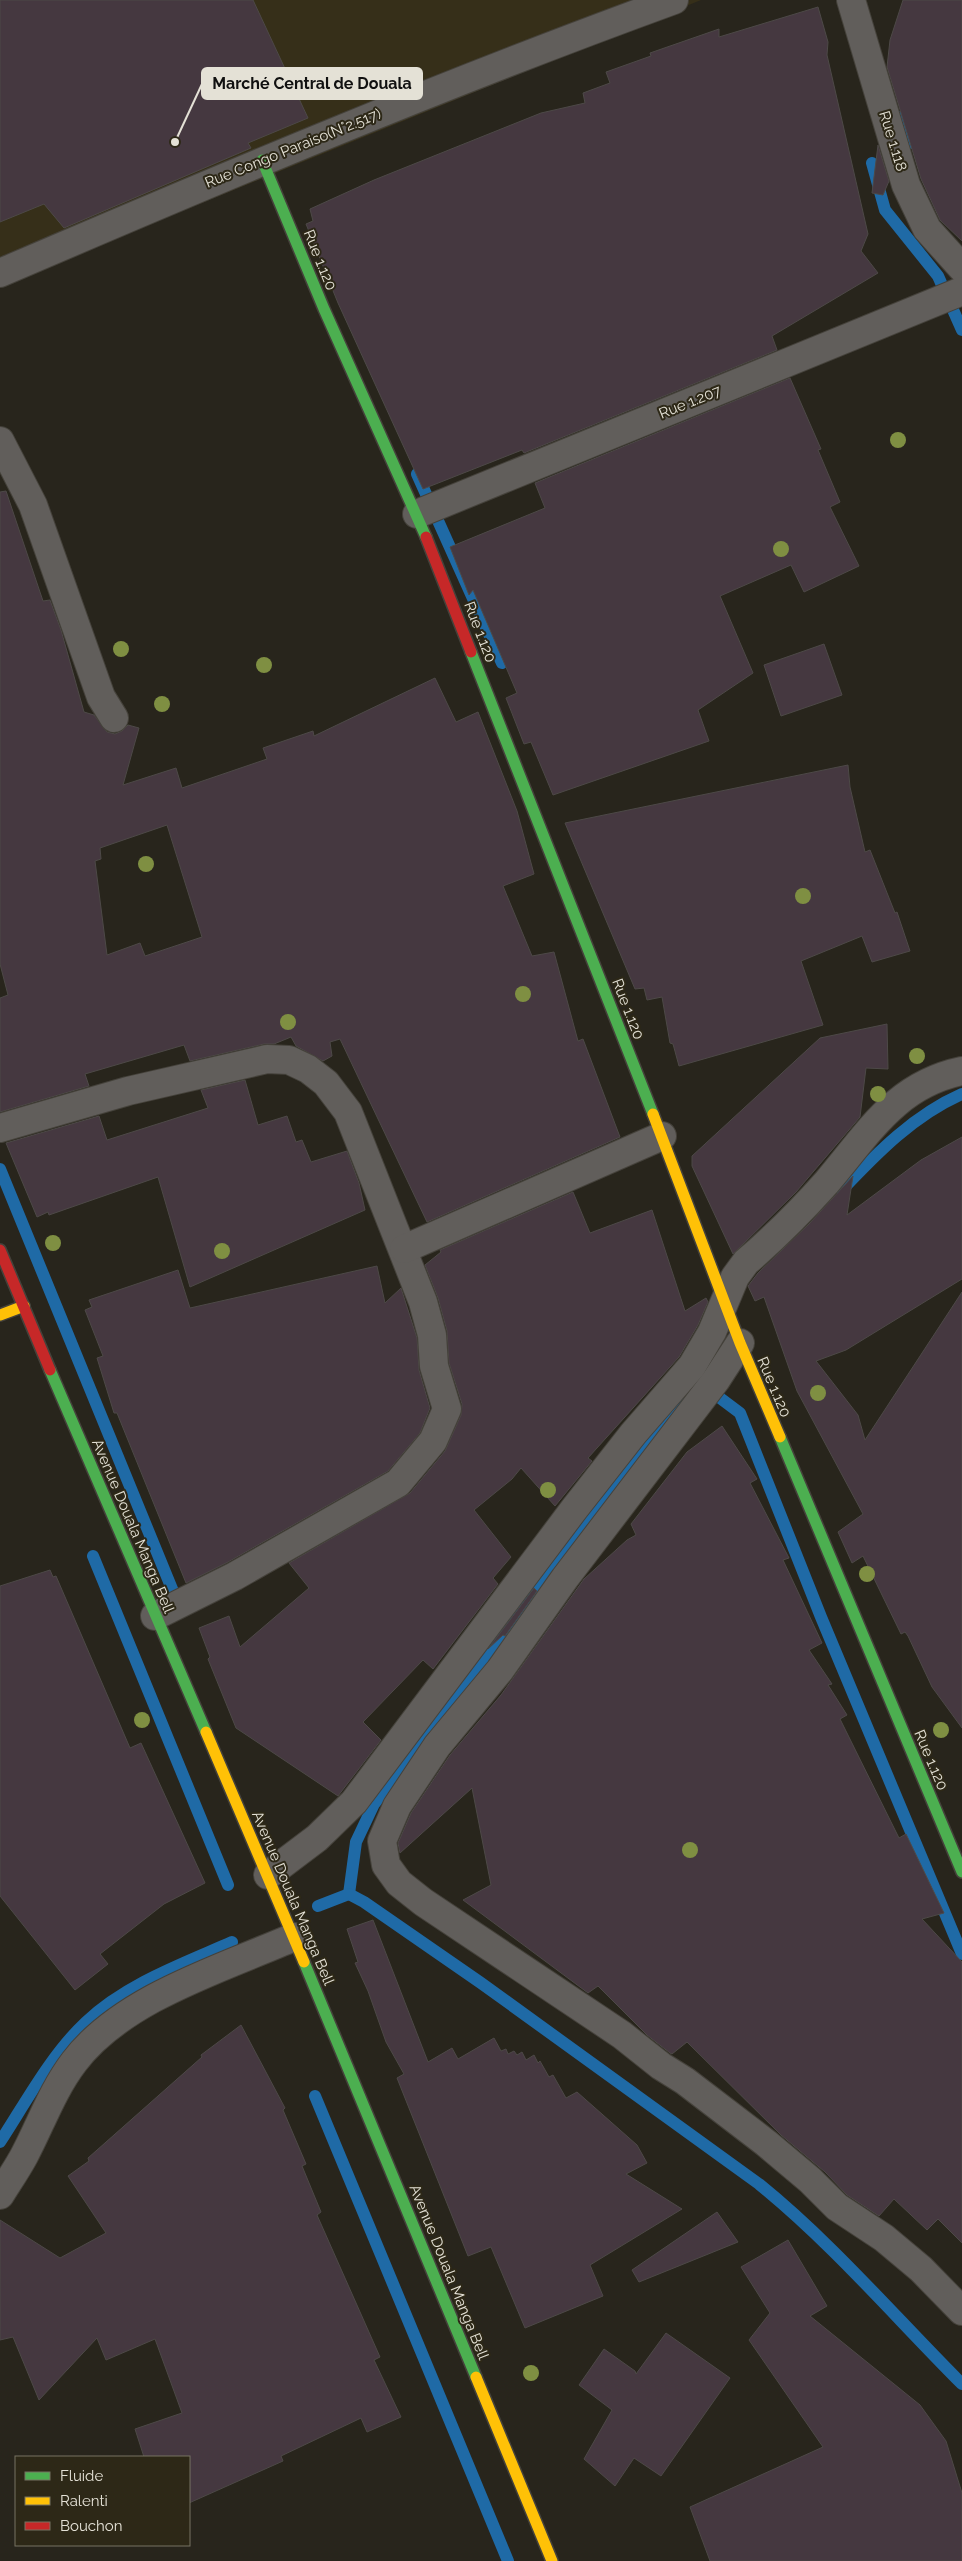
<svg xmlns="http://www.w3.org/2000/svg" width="962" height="2561" font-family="Raleway,sans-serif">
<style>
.built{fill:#362f19}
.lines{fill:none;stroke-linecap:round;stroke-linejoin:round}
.stream{stroke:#1f6aa6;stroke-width:12}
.building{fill:#453840;stroke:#4d4947;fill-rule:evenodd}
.street-casing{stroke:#45423b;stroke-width:30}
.fast-casing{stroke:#45423b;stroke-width:14}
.slow-casing{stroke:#45423b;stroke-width:14}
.jam-casing{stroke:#45423b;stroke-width:14}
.street{stroke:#615e5b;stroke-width:28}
.fast{stroke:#4caf50;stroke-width:11}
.slow{stroke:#ffc107;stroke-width:11}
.jam{stroke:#c62828;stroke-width:11}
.tree{fill:#7f8f42}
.labels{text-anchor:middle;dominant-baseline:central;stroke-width:4;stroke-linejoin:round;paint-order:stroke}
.street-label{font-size:15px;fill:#e4e1d6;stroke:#2d2817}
.leader{fill:none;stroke:#e4e1d6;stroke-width:2}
.callout-dot{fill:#e4e1d6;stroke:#2d2817;stroke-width:2}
.callout{fill:#e4e1d6;stroke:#e4e1d6;stroke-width:2}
.callout-label{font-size:16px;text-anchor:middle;font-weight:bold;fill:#111}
</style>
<rect width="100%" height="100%" fill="#28251c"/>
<!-- built -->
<path class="built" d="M0,0H701L0,285Z"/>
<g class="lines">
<!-- stream -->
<g class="stream">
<path d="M901,117L912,143"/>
<path d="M872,163L885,210L938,276L962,330"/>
<path d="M417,474L502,663"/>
<path d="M0,1169L179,1606"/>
<path d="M842,1190C877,1153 914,1115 962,1094"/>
<path d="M708,1389L740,1413L821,1617L962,1954"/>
<path d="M93,1556L228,1885"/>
<path d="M349,1894L356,1842L374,1804L706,1370"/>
<path d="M318,1906L349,1894L364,1902L481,1983L759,2184C833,2244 895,2317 962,2384"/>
<path d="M315,2096L508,2561"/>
<path d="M0,2142C26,2102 51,2055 86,2022C126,1984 182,1964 232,1942"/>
</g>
</g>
<!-- building -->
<g class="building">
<path d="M0,0H253L308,118L248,143L251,148L64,228L44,204L0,222Z"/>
<path d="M903,0H962V241L940,220L921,179L887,67L890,40Z"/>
<path d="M818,7L828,42L827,55L868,234L861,251L878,273L772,336L777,350L524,453L522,450L423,489L338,303L306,224L313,221L310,209L374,180L541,113L585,103L583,93L610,83L606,72L651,56L650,53L719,29V37Z"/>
<path d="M878,145L889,181L883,195L872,193Z"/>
<path d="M790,378L821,449L818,450L840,502L830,507L859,566L804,592L791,565L720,596L753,673L698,710L709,741L553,795L531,742L524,744L506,698L517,693L473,590L469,595L450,547L545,508L535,483Z"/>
<path d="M6,491L43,601L50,600L61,630L84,712L94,715L107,732L115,734L122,731L128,725L139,728L123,785L176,768L182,788L267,759L263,748L313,731L314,736L435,678L456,722L478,712L517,811L534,874L503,886L532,956L554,952L578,1041L583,1039L620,1137L427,1222L340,1039L330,1042L332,1056L323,1061L296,1046L291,1037L274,1044H264L190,1061L184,1045L85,1074L89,1086L0,1112V998L8,995L0,964V492ZM167,825L202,937L145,956L140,943L107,955L95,861L101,859L100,848Z"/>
<path d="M824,644L842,695L781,716L764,665Z"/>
<path d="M848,765L850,787L865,852L870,850L895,913L897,912L910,951L872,962L862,936L801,961L823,1025L679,1066L673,1044L670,1043L662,997L647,1000L644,988L635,989L565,823Z"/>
<path d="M887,1024L888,1069L866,1068L860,1117L796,1192L733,1254L692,1166V1156L820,1038Z"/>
<path d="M245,1080L258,1125L287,1116L296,1142L302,1140L311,1162L347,1151L359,1183L365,1210L190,1287L158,1177L49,1215L48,1212L37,1217L6,1143L99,1116L107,1140L208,1108L201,1090Z"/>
<path d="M962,1137V1279L846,1350L816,1361L858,1415L865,1440L962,1292V1728L932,1687L908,1636L905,1632L901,1634L863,1556L852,1563L838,1532L863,1514L797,1391L764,1297L755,1301L748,1286L758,1273L809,1224L853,1176L847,1215L921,1160Z"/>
<path d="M573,1192L590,1233L652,1210L685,1311L706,1298L708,1302L698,1325L679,1357L588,1458L592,1461L555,1506L521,1468L512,1479L474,1510L511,1557L493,1578L498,1584L433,1669L423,1660L363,1722L381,1740L338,1796L236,1728L208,1659L210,1657L199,1628L229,1616L240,1647L309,1588L289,1563L410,1493L445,1451L461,1415L462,1404L449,1363L447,1331L438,1298L425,1265L441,1252L440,1250Z"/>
<path d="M377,1266L385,1303L401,1288L417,1338L419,1370L430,1408L420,1433L388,1471L228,1562L186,1583L117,1413H114L97,1358L103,1356L85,1310L92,1307L89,1300L178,1270L190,1308Z"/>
<path d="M722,1426L757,1479L750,1483L789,1558L783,1560L822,1643L809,1650L832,1684L828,1685L847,1715L840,1719L899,1838L906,1834L944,1913L922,1919L962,1962V2243L938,2219L927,2230L894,2199L879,2216L847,2195L825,2172L781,2135L687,2042L672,2054L670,2053L647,2035L598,1986L588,1993L463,1900L491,1885L472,1788L400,1853L398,1843L411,1813L450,1755L501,1695L584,1579L627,1540L636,1535L631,1524L687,1452Z"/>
<path d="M50,1570L53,1577L56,1576L130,1748L141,1743L205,1883L164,1904L100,1954L108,1964L75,1990L0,1896V1586Z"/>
<path d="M534,1588L537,1591L505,1636L503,1635L488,1649Z"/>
<path d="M373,1920L428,2062L452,2048L458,2059L494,2038L501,2051L506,2049L508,2054L514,2051L517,2055L522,2052L526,2060L534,2055L538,2063L540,2061L549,2077L553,2075L566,2098L577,2092L637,2145L647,2163L626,2174L682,2209L590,2265L603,2296L525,2328L491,2247L468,2256L397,2078L404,2074L386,2042L368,1991L355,1963L358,1962L347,1929Z"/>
<path d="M241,2025L285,2108L283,2110L306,2164L302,2166L321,2212L317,2215L380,2357L374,2360L401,2417L367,2432L361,2418L281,2456L283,2461L189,2503V2457H144L135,2429L182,2413L155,2339L106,2360L97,2338L39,2400L13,2337L0,2340V2220L60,2258L106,2233L68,2176L89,2161L88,2158L202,2057L201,2055Z"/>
<path d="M717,2212L738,2242L639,2282L632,2270Z"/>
<path d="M788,2240L827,2306L810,2316L920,2405L946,2441L962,2493V2561H710L690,2507L823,2447L749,2340L770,2313L741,2267Z"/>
<path d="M666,2333L730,2378L661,2476L634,2458L615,2486L584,2459L612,2410L579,2385L604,2349L635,2371L636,2374Z"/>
</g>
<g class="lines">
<!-- street casing -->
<g class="street-casing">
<g id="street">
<path d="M851,0L906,185L927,229L962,268"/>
<path d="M0,273C223,177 446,83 674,0"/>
<path d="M0,441L33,505L101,697L114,718"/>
<path d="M417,514L962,291"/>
<path d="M0,1128L128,1091L267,1059L289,1060L308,1069L326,1083L348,1112L423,1302L432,1335L434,1366L447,1409L433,1441L398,1483L235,1576L155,1616"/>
<path d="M404,1249L662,1136"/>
<path d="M740,1343L716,1380L565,1578L500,1670L437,1746L397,1806L382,1841L386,1865L399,1883L423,1902L622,2035L661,2066L685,2081L766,2143L810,2180L837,2207L884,2238L921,2269L962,2311"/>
<path d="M268,1875L317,1838L354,1802L575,1508L633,1434L692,1366L712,1332L735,1277L746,1262C774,1238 802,1210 827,1182C868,1134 895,1085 962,1071"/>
<path d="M0,2195C8,2182 17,2169 24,2156C41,2124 52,2091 74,2062C122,1998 223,1968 294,1937"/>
</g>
</g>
<!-- fast casing -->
<g class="fast-casing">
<g id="fast">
<path d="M262,160L324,309L426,537"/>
<path d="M471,652L653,1114"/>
<path d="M50,1370L206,1732"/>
<path d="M780,1437L962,1872"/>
<path d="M304,1962L476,2377"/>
</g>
</g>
<!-- slow casing -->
<g class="slow-casing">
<g id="slow">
<path d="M653,1114L740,1343L780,1437"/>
<path d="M0,1315L24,1306"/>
<path d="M206,1732L304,1962"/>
<path d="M476,2377L552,2561"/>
</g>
</g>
<!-- jam casing -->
<g class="jam-casing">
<g id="jam">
<path d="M426,537L471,652"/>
<path d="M0,1250L50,1370"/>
</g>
</g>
<!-- street -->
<use href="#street" class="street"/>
<!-- fast -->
<use href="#fast" class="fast"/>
<!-- slow -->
<use href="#slow" class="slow"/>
<!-- jam -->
<use href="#jam" class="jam"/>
</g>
<!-- trees -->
<g class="tree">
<circle cx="898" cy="440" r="8"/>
<circle cx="781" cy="549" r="8"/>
<circle cx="121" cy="649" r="8"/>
<circle cx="264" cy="665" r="8"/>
<circle cx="162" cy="704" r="8"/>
<circle cx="146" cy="864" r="8"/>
<circle cx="803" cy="896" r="8"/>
<circle cx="523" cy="994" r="8"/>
<circle cx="288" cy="1022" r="8"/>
<circle cx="917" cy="1056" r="8"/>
<circle cx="878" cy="1094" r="8"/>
<circle cx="53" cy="1243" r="8"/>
<circle cx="222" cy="1251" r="8"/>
<circle cx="818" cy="1393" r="8"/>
<circle cx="548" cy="1490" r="8"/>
<circle cx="867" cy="1574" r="8"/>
<circle cx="142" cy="1720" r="8"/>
<circle cx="941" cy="1730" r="8"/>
<circle cx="690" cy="1850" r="8"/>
<circle cx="531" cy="2373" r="8"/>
</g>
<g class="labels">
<!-- street labels -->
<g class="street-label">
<text transform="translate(893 141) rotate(73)">Rue 1.118</text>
<text transform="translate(293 148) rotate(-22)">Rue Congo Paraiso(N°2.517)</text>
<text transform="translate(320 260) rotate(68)">Rue 1.120</text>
<text transform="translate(690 402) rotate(-22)">Rue 1.207</text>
<text transform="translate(480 632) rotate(69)">Rue 1.120</text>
<text transform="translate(628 1009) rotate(69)">Rue 1.120</text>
<text transform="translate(774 1387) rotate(67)">Rue 1.120</text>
<text transform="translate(133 1526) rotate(67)">Avenue Douala Manga Bell</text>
<text transform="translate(931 1760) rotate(67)">Rue 1.120</text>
<text transform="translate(293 1898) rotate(67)">Avenue Douala Manga Bell</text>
<text transform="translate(449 2272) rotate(68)">Avenue Douala Manga Bell</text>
</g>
</g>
<!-- callouts -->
<path class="leader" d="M175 142L202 84"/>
<circle class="callout-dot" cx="175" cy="142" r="5"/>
<rect class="callout" x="202" y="68" width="220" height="31" rx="5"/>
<g class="callout-label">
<text x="312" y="89">Marché Central de Douala</text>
</g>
<!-- legend -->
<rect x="15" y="2456" width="175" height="90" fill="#2d2817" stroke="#767263"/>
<rect x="25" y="2472" width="25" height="8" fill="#4caf50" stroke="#767263"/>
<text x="60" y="2481" font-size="15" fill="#e4e1d6">Fluide</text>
<rect x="25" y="2497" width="25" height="8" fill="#ffc107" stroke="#767263"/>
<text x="60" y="2506" font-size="15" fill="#e4e1d6">Ralenti</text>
<rect x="25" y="2522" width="25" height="8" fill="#c62828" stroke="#767263"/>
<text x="60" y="2531" font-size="15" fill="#e4e1d6">Bouchon</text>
</svg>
